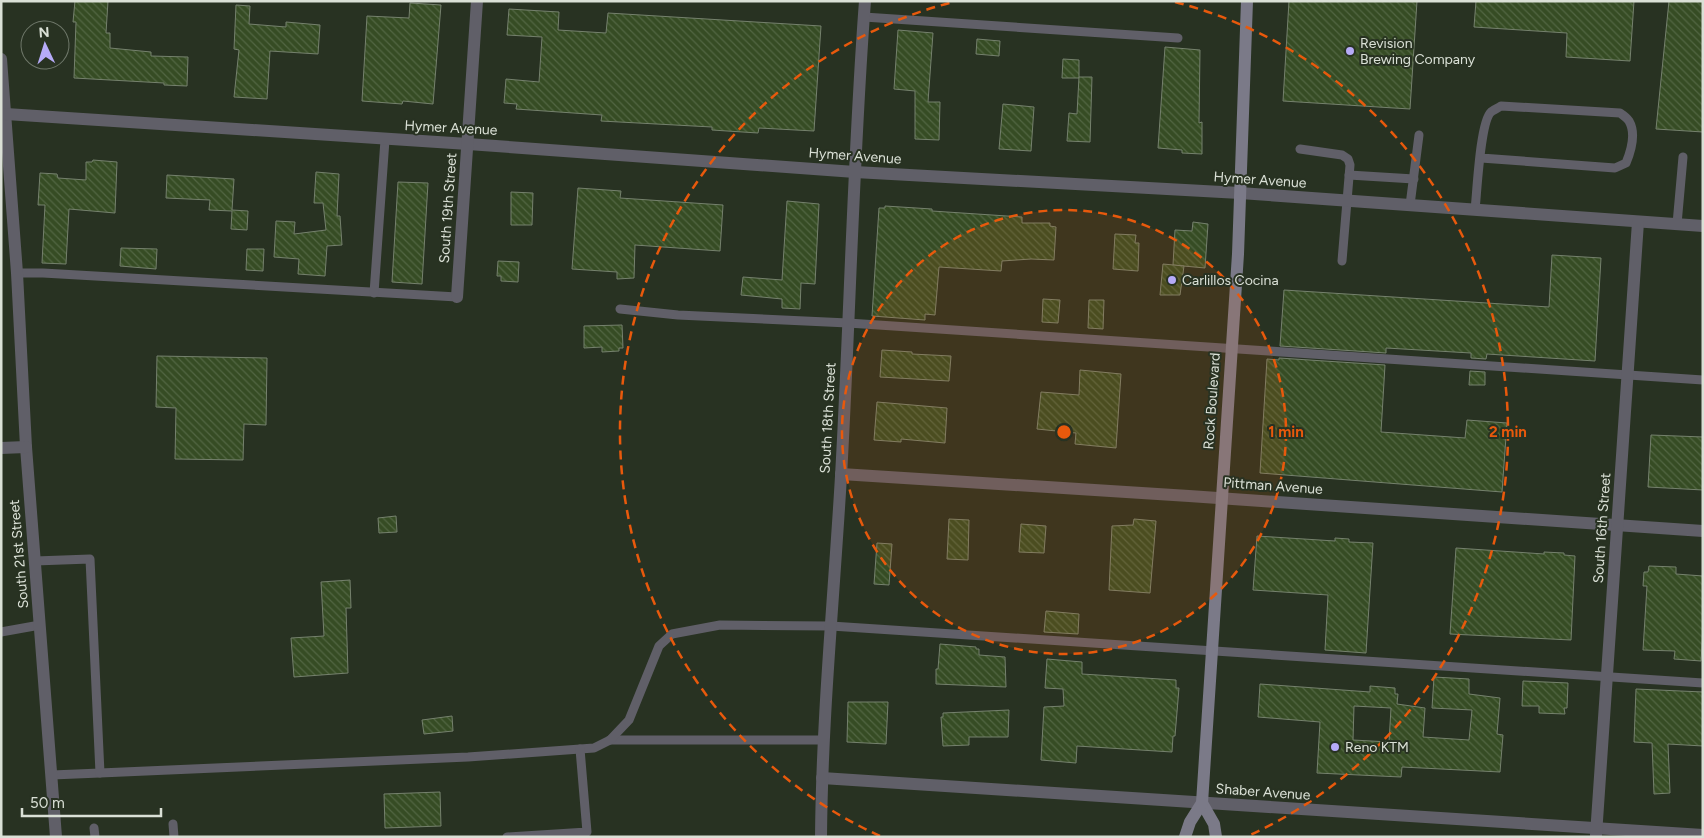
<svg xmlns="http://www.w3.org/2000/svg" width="1704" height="838" font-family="Figtree,sans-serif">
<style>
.building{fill:url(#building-back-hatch);stroke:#75816d;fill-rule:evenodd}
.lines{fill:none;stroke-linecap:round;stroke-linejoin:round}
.lane{stroke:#605f68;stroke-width:9}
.street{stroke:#605f68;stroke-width:12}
.secondary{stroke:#7b7a88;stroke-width:12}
.ring{fill:none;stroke:#e8590c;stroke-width:2.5;stroke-dasharray:9 6}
.poi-dot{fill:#b6abf8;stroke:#283222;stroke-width:2}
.labels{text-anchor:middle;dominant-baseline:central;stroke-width:4;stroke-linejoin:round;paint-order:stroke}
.poi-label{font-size:14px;fill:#dae0d6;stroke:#283222;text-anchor:start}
.street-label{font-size:14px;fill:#dae0d6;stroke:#283222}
.centre{fill:#e8590c;stroke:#283222;stroke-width:2.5}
.ring-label{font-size:15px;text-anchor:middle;font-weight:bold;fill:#e8590c;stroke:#283222;stroke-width:4;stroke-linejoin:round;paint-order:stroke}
</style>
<defs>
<pattern id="building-back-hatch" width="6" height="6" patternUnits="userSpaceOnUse" patternTransform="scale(1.25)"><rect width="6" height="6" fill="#364c24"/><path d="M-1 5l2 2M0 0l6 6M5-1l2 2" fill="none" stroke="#526643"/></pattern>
</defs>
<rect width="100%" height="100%" fill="#283222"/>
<!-- building -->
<g class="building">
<path d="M75,1H108L106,33H110V48L151,52V56L188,57L187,86L164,85V83L74,78L76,22H73Z"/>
<path d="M1289,1H1417L1410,109L1283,101Z"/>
<path d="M1476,1H1634L1630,61L1566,57L1567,33L1474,27Z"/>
<path d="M1669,1H1703V132L1656,129Z"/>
<path d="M410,3L441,5L433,104L403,101L402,104L362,101L367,16L409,18Z"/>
<path d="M236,5L250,6L249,24L286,27V22L320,25L318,54L270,51L267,99L234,97L239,50L234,49Z"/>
<path d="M509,9L559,12L558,30L606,33L608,13L821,26L814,131L759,128L758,133L712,130V127L601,121L602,115L516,109L517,104L504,103L506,79L539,82L542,37L507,35Z"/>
<path d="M898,30L933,33L928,102H940L939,140L915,139V91L894,89Z"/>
<path d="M977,39L1000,41L999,56L976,54Z"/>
<path d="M1165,47L1200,50L1199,123L1202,122V154L1182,153V150L1158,148Z"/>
<path d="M1063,59L1079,60V78H1062Z"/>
<path d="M1079,77H1092L1090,142L1067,141L1069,113L1077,114Z"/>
<path d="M1003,104L1034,107L1031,151L999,149Z"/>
<path d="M93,160L117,162L115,213L69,209L66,264L42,263L45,205H38L40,173L57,174L58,178L86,180V162H92Z"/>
<path d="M316,172L339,174L337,216H340L342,245L327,246L325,276L298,274L299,259L274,257L276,221L295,222L294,234L326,230L323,203H314Z"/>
<path d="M167,175L234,179L232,210L248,211L247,230L231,229L232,211L209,210L210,200L166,198Z"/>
<path d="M398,182L428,183L422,284L392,282Z"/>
<path d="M578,188L621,191L620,198L723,205L720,251L635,245L634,278L617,279V272L572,269Z"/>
<path d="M511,192L533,193L532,225H511Z"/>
<path d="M787,201L819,204L815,284L801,283L800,309L782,308V299L741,295L743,277L782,280Z"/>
<path d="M885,206L932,209V211L1022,217V223H1050V226L1056,227L1054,260L1031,259L1002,261L1001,271L939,267L935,315L925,314V320L872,316L879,208H885Z"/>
<path d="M1193,222L1208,224L1205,268L1173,265L1175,230L1192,231Z"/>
<path d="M1115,234L1136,235L1135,243H1139L1138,271L1113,269Z"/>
<path d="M121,248L157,249L156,269L120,266Z"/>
<path d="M247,249H264L263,271L246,270Z"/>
<path d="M1552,255L1601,258L1595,361L1487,354L1486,359L1471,358V353L1386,348V353L1280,346L1284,290L1549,307Z"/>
<path d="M498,261L519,262L518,282L501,281V276H497Z"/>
<path d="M1163,264L1184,266L1180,295H1160Z"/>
<path d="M1043,299L1060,300L1058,323L1042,322Z"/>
<path d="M1089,300H1104L1103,329L1088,328Z"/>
<path d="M622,325L623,348H619V351L602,352V347L584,348V326Z"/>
<path d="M882,350L912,352V354L951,356L949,381L880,377Z"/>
<path d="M157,356L267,358L266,425L244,424L243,460L175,459L176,408L156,407Z"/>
<path d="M1279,358L1385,365L1381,432L1465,438L1467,420L1507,423L1502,492L1260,473L1267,359L1279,360Z"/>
<path d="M1080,370L1121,374L1116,448L1075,444L1076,433L1037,429L1041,392L1079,395Z"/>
<path d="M1470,371L1485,372V385H1469Z"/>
<path d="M877,402L947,408L945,443L901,439V442L874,440Z"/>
<path d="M1651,435L1703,437V490L1648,487Z"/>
<path d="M396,516L397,532L379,533L378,518Z"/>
<path d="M949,519L969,520L968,560L947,559Z"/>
<path d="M1134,519L1156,521L1150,593L1109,590L1112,526L1133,525Z"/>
<path d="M1021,524L1046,526L1044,553L1019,552Z"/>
<path d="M1257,536L1335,541V538L1349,539V542L1373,543L1366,653L1325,650L1328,595L1253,590Z"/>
<path d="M877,543L892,544L889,585L874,584Z"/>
<path d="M1456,548L1544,554V552L1564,553V555L1575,556L1571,640L1450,634Z"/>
<path d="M1649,566L1676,567V574L1703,576V628L1701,661L1674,659L1675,651L1643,650L1647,586H1643L1644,572H1648Z"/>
<path d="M350,580L351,608H346L348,673L294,677L291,638L324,636L321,582Z"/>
<path d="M1046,611L1079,614L1078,634L1044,632Z"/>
<path d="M940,644L976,647V649H979V655L1005,657L1006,687L936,684V669H938Z"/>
<path d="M1047,659L1082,662V674L1176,680V688H1179L1175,736H1173L1172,752L1077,746L1076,763L1041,760L1044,707L1064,706L1063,689L1045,688Z"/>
<path d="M1434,677L1469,679V694L1500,698L1497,734L1503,735L1500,772L1402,767L1401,777L1317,773L1320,722L1258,717L1260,684L1370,692V686L1395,688V694H1398L1397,704L1425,708L1423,737L1469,740L1472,710L1432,708ZM1354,706L1391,708L1389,742L1353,740Z"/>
<path d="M1523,681L1568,683L1567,708H1564L1565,714L1539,713V706H1522Z"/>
<path d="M1636,689L1703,692V746L1668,744L1670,793L1654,794L1652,743L1634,742Z"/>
<path d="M848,702H888L886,744L847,742Z"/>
<path d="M1009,710L1008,737H969V745L943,746L941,717H943V713Z"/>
<path d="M452,716L453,731L424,734L422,720Z"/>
<path d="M440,792L441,826L385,828L384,794Z"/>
</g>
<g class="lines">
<!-- lane -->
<g class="lane">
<path d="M864,17L1178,38"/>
<path d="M1300,149L1342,155L1348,159L1350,165L1342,261"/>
<path d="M1349,175L1414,179"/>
<path d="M1410,205L1419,135"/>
<path d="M1475,210C1477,193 1480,122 1491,112C1493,110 1498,108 1501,106L1620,113C1623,115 1627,118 1629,121C1636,133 1631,151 1626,163L1615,168L1481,158"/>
<path d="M1677,224L1683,157"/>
<path d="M17,273H43L457,297"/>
<path d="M374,293L385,140"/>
<path d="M620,309L678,315L848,323L1703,380"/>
<path d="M35,561L90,559L100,773L52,775"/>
<path d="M1,632L40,625"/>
<path d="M610,740H824"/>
<path d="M100,773L468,757L594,748L610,740L629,720L659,646L672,634L720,625L831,626L1703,683"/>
<path d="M173,824L174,837"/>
<path d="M94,828L95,837"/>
<path d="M507,837L587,832L580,749"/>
</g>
<!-- street -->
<g class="street">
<path d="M1,59L17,273L26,447L56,837"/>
<path d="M6,114L468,144L855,172L1240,193L1703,226"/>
<path d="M457,297L477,1"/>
<path d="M1,448L26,447"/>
<path d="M841,474L1189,496L1703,531"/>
<path d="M822,778L1703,835"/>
<path d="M1596,835L1638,222"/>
<path d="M821,837C822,716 834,596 841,476C850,318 853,159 865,1"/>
</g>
<!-- secondary -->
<g class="secondary">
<path d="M1202,803L1214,824L1216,837"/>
<path d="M1185,837L1190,822L1202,803L1238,254L1247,1"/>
</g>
</g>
<!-- distance rings -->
<circle cx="1064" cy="432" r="222" fill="#e8590c" fill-opacity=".12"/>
<g class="ring">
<circle cx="1064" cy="432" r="222"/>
<path d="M880 836A444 444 0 0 1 953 2M1175 2A444 444 0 0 1 1248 836"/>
</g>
<!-- markers -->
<g class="poi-dot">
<circle cx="1350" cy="51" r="5"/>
<circle cx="1172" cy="280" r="5"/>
<circle cx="1335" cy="747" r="5"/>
</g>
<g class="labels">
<!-- poi labels -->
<g class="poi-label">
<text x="1360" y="43">Revision<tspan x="1360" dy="16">Brewing Company</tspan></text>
<text x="1182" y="280">Carlillos Cocina</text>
<text x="1345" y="747">Reno KTM</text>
</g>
<!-- street labels -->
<g class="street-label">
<text transform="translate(451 128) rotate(3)">Hymer Avenue</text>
<text transform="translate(855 156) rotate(4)">Hymer Avenue</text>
<text transform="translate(1260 180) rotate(4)">Hymer Avenue</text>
<text transform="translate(448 208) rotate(-86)">South 19th Street</text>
<text transform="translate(1212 401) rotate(-86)">Rock Boulevard</text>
<text transform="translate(828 418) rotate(-87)">South 18th Street</text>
<text transform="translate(1273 486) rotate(4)">Pittman Avenue</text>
<text transform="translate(1602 528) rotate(-86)">South 16th Street</text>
<text transform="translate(19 554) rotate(-95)">South 21st Street</text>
<text transform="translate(1263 792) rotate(4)">Shaber Avenue</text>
</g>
</g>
<circle cx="1064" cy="432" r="8" class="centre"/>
<g class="ring-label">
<text x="1286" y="437">1 min</text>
<text x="1508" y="437">2 min</text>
</g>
<!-- border -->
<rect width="1704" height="838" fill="none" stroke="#dae0d6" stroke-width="5"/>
<!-- north arrow -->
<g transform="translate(45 45) rotate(356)"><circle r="24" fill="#283222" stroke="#6f786a"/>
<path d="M0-4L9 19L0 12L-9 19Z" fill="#b6abf8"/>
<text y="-8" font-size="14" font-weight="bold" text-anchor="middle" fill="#dae0d6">N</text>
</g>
<!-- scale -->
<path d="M22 808v8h139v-8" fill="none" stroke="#dae0d6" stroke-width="2.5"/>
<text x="30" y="808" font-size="15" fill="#dae0d6" stroke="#283222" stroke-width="4" paint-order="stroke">50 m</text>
</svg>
